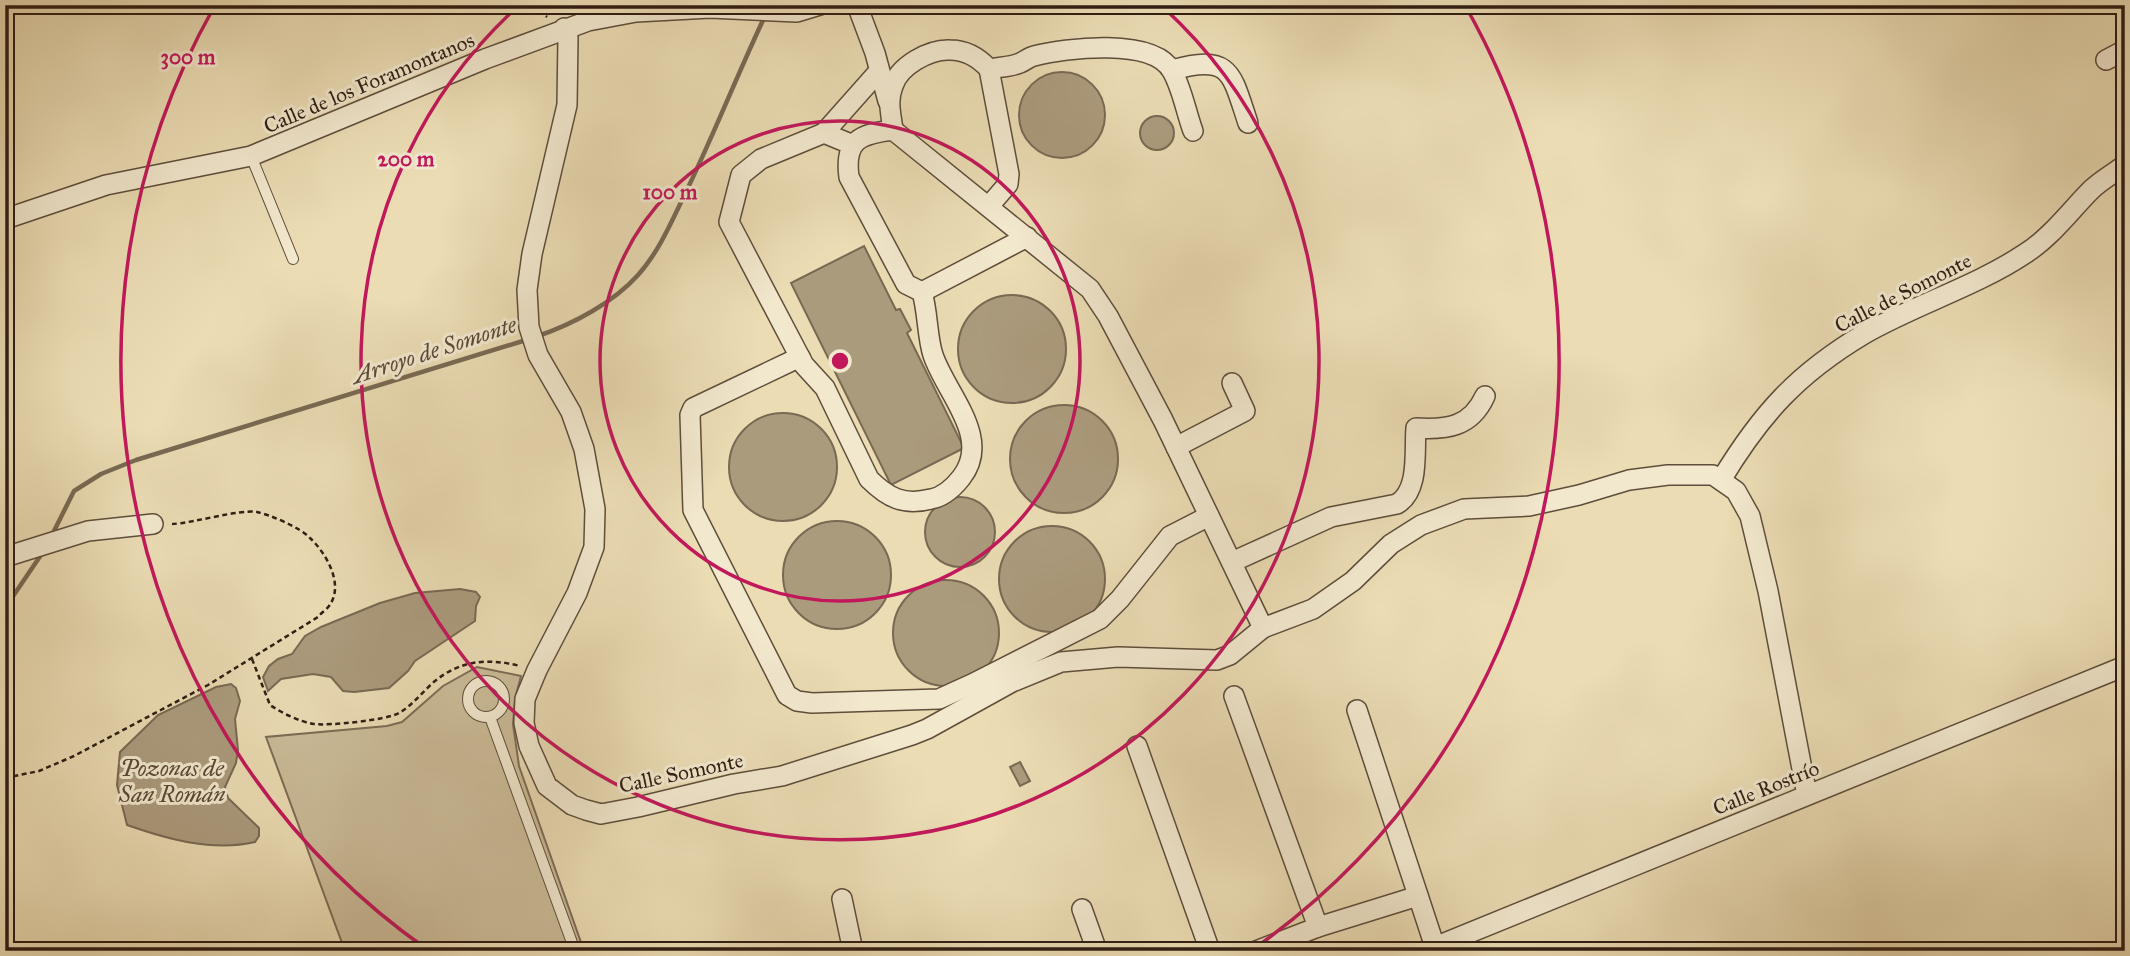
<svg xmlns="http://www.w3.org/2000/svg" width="2130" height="956" font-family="'IM FELL Great Primer',serif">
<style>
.green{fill:#cbbc99;stroke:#7d6c56;stroke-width:2}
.water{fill:#ab9b7d;stroke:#796953;stroke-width:2}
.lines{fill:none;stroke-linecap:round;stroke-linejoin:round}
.stream{stroke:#796953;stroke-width:4.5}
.service-casing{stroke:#5e4d3b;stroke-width:12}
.minor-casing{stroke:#5e4d3b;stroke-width:22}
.path{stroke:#2f1d13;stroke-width:2.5;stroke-dasharray:5 3.5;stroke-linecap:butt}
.service{stroke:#f2e8ce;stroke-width:10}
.minor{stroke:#f2e8ce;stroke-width:19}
.ring{fill:none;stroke:#c2185b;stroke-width:3.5}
.labels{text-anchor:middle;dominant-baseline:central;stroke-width:6;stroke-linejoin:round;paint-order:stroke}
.street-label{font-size:21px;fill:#2f1d13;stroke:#f2e8ce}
.water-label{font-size:23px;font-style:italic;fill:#5a4938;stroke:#f2e8ce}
.centre{fill:#c2185b;stroke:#f2e8ce;stroke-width:3.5}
.ring-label{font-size:21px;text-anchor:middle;font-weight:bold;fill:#c2185b;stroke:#f2e8ce;stroke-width:6;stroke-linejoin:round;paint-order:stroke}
</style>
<rect width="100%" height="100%" fill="#ebdcb4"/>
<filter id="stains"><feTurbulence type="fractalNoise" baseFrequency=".00286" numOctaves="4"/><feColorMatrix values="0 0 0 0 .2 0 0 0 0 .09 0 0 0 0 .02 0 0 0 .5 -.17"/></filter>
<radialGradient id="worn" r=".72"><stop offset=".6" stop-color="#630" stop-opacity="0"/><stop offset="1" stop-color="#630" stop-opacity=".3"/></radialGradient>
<!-- green -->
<path class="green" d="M477,667L521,676L515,699L513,724L519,766L584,951H345L266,737L387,726L402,722L443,686Z"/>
<!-- water -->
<g class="water">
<circle cx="1062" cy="115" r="43"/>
<circle cx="1157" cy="133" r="17"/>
<path d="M864,246L896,310L900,309L911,330L907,333L964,448L891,485L791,283Z"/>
<circle cx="1012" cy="349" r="54"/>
<circle cx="1064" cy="459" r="54"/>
<circle cx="783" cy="467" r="54"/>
<circle cx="960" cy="532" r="35"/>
<circle cx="837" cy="575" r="54"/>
<circle cx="1052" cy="579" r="53"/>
<circle cx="946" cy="633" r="53"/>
<path d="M460,589L476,592L480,597L476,606L475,621L415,661L408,671L389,688L354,692L343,691L331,677L313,674L281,679L268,691L263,677L269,666L278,659L292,654L305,636L321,627L380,603L415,593Z"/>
<path d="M231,684L236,688L240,701L235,719L238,750L236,763L225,787L228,798L259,828V836L255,842C212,852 167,839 127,825L117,785L120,752L158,715L216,687Z"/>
<path d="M1020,762L1030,781L1020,786L1010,767Z"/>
</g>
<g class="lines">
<!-- stream -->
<g class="stream">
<path d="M538,336C573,324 613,303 638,275C658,253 671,223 684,196C713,137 737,75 765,16"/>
<path d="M52,535L74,491L101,474L136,460L526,340"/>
<path d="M5,608L43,552"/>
</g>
<!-- service casing -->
<g class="service-casing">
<g id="service">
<path d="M251,156L293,259"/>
<circle cx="486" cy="699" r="18"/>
<path d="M490,717L575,951"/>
</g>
</g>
<!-- minor casing -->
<g class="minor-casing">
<g id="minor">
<path d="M857,5L875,53L888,101"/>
<path d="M564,28L568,37L567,105L532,254L527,290L529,327L538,355L571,412L584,449L595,509L594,547L577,593L537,670L525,699L524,723L529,746L547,786L572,805L586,810L601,814L638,807L734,784L782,776L912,735L927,729L1012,682L1061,662L1118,657L1217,660L1230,655L1263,628L1313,609L1353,581L1391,544L1421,525L1464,509L1529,506L1579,495L1629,480L1668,475H1713L1736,491L1750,516L1768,591L1807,795"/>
<path d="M2106,60L2125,50"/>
<path d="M989,69C999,67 1011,67 1020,63C1025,61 1029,57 1034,56C1066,48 1153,37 1172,71C1182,88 1186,112 1193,131"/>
<path d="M1172,70C1231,54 1231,72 1248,123"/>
<path d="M893,130C891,114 887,101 893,86C899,66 929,49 950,50C966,50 979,58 989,69L1009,174L1008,184L989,206"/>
<path d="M824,133L879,71"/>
<path d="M853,145L824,133L761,159L741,175L729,222L804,365L825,388L869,479C888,498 904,506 931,499C943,497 953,488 961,478C993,438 946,394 933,355C927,337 928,312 922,292L906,284L849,177C844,140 860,134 893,130L1090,289L1108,316L1163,420L1263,628"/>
<path d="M5,219L106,185L251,156L485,59L588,21L636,12L710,8L797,12L820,5"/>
<path d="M922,292L1027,237"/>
<path d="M800,357L693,408L690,415L693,510L787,695L797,701L812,703L939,699L972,684L1100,619L1120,599L1170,536L1209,516"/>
<path d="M1176,447L1245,411L1232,383"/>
<path d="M1721,480C1761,414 1797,374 1864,334C1916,304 1975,287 2026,253C2051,237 2070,211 2091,190C2100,181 2114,173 2125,165"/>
<path d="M5,557L88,531L153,524"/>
<path d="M1232,562L1331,517L1397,504C1420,490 1414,452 1416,428C1447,430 1471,427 1485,396"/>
<path d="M1234,696L1318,927"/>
<path d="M1357,710L1435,947"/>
<path d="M1137,746L1210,951"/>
<path d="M842,899L853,951"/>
<path d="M1082,909L1097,951"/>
<path d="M1256,951L1318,927L1418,896"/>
<path d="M1425,951L2125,666"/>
</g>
</g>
<!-- path -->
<g class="path">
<path d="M533,5L547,17"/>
<path d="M252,659L270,705C282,713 300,722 314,724C329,726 387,720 399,713C413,705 423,691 435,681C461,660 488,658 520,666"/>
<path d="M5,778L39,771L74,756L208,685L318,617C321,613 326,610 329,606C345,585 326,553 310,538C301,528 271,515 257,512C239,509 194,523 172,524"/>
</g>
<!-- service -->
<use href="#service" class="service"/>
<!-- minor -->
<use href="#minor" class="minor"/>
</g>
<!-- distance rings -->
<g class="ring">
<circle cx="840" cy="361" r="240"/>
<path d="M1164 8A479 479 0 1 1 516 8"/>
<path d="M428 950A719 719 0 0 1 214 7M1466 7A719 719 0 0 1 1252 950"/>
</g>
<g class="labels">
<!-- street labels -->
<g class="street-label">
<text transform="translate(369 83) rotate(-23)">Calle de los Foramontanos</text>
<text transform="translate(1903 293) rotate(-27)">Calle de Somonte</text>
<text transform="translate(681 773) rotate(-12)">Calle Somonte</text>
<text transform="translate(1766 788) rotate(-22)">Calle Rostrío</text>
</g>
<!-- water labels -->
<g class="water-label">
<text transform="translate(434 350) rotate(-18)">Arroyo de Somonte</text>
<text x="172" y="768">Pozonas de<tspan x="172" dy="26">San Román</tspan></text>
</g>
</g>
<circle cx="840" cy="361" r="10" class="centre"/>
<g class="ring-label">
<text x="188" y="64">300 m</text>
<text x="406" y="166">200 m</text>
<text x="670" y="199">100 m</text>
</g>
<!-- margin -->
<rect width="2130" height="956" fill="none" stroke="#ebdcb4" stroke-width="28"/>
<rect x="7" y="7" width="2116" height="942" fill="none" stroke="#2f1d13" stroke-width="3.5"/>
<rect x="14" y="14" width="2102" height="928" fill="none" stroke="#2f1d13" stroke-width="2"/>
<rect width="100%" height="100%" filter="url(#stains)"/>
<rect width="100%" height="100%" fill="url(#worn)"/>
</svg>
